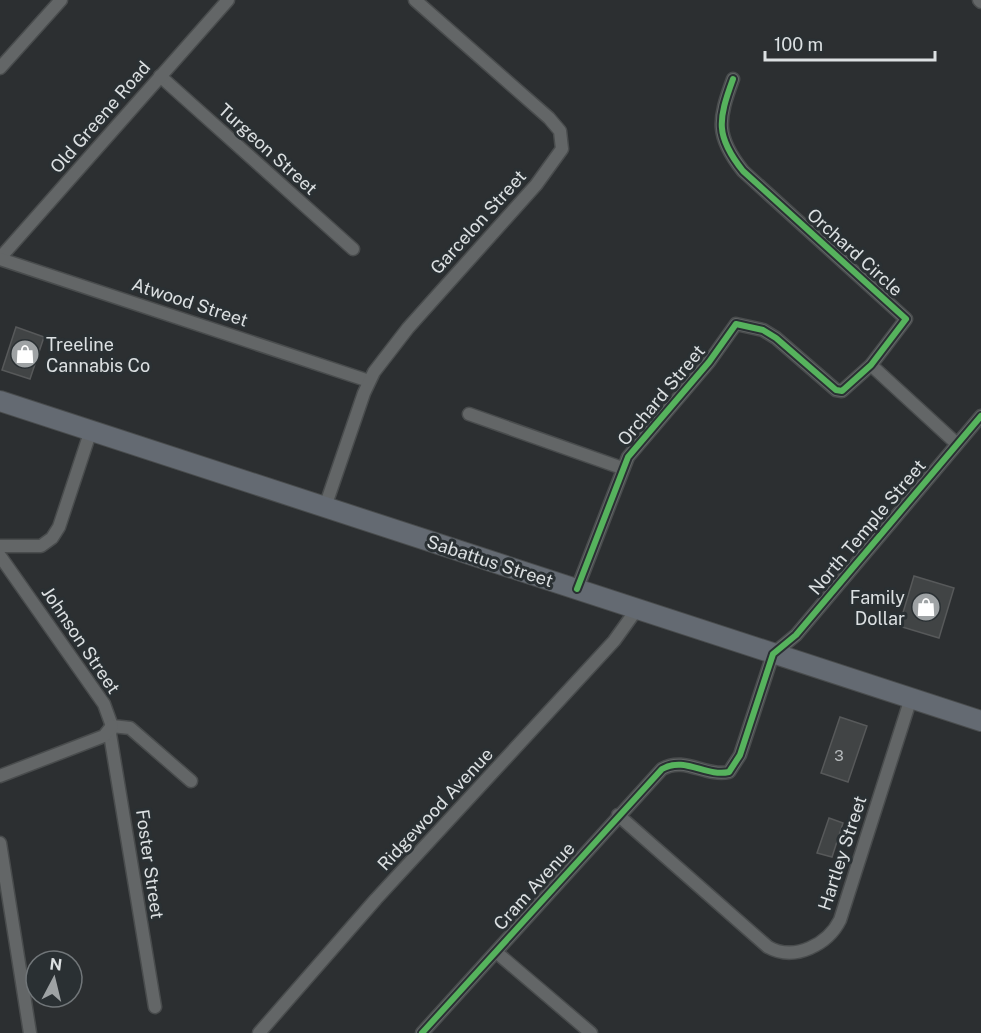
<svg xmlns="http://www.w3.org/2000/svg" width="981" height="1033" font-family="'Public Sans',sans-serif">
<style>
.building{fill:#414445;stroke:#57595a;stroke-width:1.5}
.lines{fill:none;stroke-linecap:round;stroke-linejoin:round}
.street-casing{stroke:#494c4d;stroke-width:15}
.primary-casing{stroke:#494c4d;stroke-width:22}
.street{stroke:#636667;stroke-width:12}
.primary{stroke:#646a72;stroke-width:20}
.cycleway-casing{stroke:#2a3033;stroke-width:10}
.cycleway{stroke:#56b35d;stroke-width:6}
.labels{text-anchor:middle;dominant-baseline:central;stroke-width:6;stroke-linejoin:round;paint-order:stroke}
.number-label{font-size:15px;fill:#b5b9bb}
.street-label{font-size:18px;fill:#dce0e2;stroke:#2a3033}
.poi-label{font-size:18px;fill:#dce0e2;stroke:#2a3033;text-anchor:start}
</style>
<rect width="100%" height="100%" fill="#2c2f31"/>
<!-- building -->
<g class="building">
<path d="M16,327L44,337L30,379L2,370Z"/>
<path d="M914,576L954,588L939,638L899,626Z"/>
<path d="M840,717L867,726L848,782L821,773Z"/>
<path d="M829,818L843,823L832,857L817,853Z"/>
</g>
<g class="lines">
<!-- street casing -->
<g class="street-casing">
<g id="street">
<path d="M979,0L981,2"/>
<path d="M0,68L61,0"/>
<path d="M160,76L353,249"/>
<path d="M0,258L228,0"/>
<path d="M0,259L369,381"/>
<path d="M871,365L957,444"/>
<path d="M469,414L622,468"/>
<path d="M325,507L364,393L374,372L408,328L536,185L562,149L560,131L549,118L415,0"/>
<path d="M0,546H41L52,538L59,527L91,430"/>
<path d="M0,556L104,704L112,726L130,728L191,781"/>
<path d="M577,589L628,457L709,362L736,324L763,330L776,338L836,390L842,391L871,365L906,319L743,171C715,136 718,120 733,79"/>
<path d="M112,726L110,734L155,1007"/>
<path d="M0,776L104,736L112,726"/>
<path d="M618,815L768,947C795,962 828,944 840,920L911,698"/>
<path d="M0,843L30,1033"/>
<path d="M496,952L591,1033"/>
<path d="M259,1033L376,899L614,641L637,609"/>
<path d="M422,1033L662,769C685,756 705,777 729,772L740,755L773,654L796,635L981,416"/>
</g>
</g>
<!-- primary casing -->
<g class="primary-casing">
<path id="primary" d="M0,401L981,721"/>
</g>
<!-- street -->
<use href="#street" class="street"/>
<!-- primary -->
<use href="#primary" class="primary"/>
<!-- cycleway casing -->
<g class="cycleway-casing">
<g id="cycleway">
<path d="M577,589L628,457L709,362L736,324L763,330L776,338L836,390L842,391L871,365L906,319L743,171C715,136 718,120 733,79"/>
<path d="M422,1033L662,769C685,756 705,777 729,772L740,755L773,654L796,635L981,416"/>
</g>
</g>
<!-- cycleway -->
<use href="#cycleway" class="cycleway"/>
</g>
<!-- icons -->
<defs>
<g id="shop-disc" transform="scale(1.5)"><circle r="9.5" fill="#9ea2a4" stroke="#2a3033"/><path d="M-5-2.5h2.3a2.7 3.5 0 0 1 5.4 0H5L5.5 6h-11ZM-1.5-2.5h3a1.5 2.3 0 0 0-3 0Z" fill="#fff"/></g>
</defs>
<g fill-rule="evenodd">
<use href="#shop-disc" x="25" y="354"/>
<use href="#shop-disc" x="926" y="607"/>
</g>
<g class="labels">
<!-- number labels -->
<g class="number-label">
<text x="839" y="755">3</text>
</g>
<!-- street labels -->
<g class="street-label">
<text transform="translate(100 117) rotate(-49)">Old Greene Road</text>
<text transform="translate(268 149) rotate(42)">Turgeon Street</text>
<text transform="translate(478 222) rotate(-48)">Garcelon Street</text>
<text transform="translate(855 252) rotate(42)">Orchard Circle</text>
<text transform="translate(190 302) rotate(18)">Atwood Street</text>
<text transform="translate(661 395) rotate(-50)">Orchard Street</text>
<text transform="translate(867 527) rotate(-50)">North Temple Street</text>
<text transform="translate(490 561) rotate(18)">Sabattus Street</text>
<text transform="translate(81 640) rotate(56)">Johnson Street</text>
<text transform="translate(435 809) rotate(-47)">Ridgewood Avenue</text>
<text transform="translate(842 853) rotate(-72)">Hartley Street</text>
<text transform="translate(150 864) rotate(82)">Foster Street</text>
<text transform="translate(534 886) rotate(-48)">Cram Avenue</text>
</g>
<!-- poi labels -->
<g class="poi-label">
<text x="46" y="344">Treeline<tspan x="46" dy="21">Cannabis Co</tspan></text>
<text x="905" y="597" text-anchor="end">Family<tspan x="905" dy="21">Dollar</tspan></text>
</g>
</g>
<!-- north arrow -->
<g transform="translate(54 979) rotate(7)"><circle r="28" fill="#2a3033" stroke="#717679" stroke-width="1.5"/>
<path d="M0-4.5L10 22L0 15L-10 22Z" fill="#9ea2a4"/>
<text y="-9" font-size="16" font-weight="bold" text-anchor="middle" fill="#dce0e2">N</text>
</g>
<!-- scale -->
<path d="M765 51v9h170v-9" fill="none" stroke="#dce0e2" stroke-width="3"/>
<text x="774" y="51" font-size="18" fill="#dce0e2" stroke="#2a3033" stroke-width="4.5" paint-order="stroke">100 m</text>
</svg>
